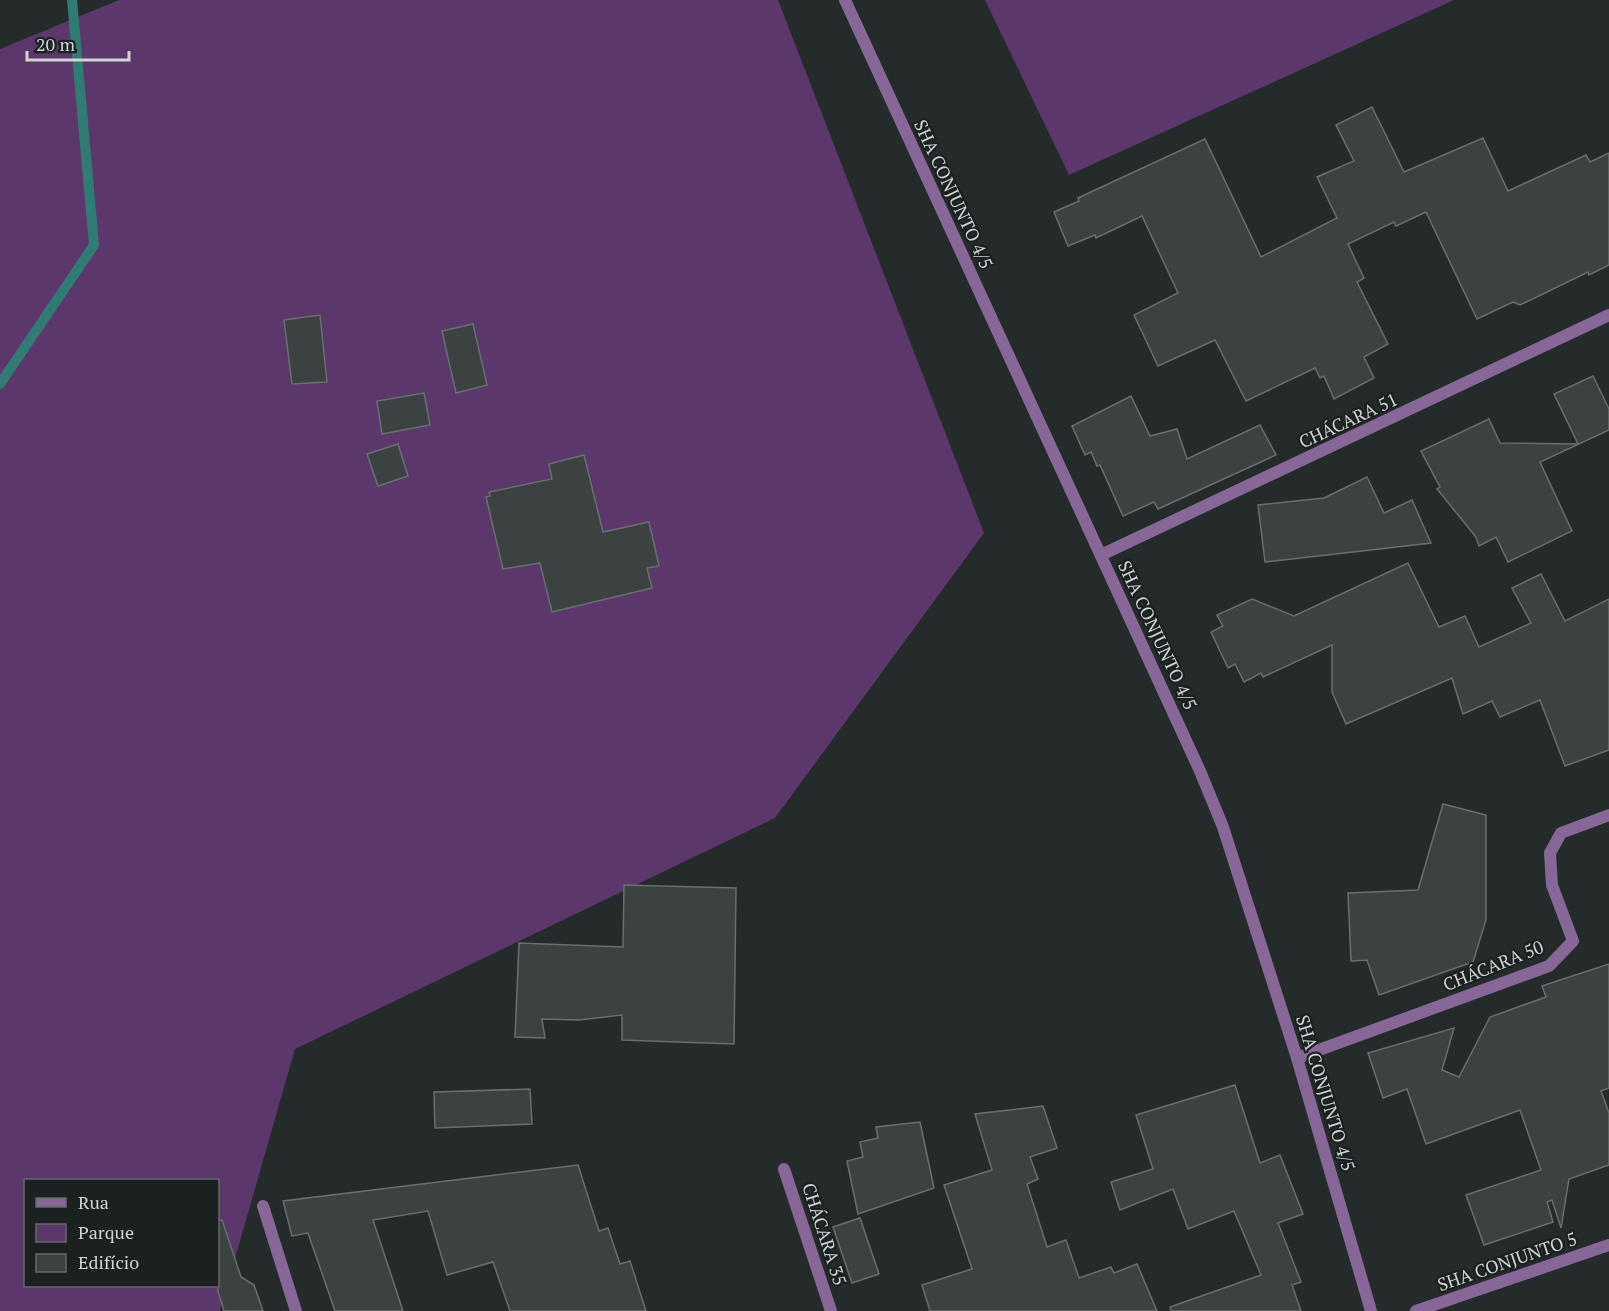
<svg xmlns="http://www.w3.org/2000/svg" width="1609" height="1311" font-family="'PT Serif',serif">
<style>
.green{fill:#5b376b;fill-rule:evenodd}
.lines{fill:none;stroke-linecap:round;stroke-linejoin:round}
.stream{stroke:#327a74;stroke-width:10}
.building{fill:#3b4241;stroke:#68706f;stroke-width:1.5}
.minor{stroke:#876797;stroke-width:12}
.tertiary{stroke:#876797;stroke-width:12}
.labels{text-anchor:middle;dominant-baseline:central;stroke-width:4.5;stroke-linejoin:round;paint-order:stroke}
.street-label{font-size:18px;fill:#d0d4d3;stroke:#1b2121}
</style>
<rect width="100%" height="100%" fill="#252b2a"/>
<!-- green -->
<g class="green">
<path d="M119,0H778L984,533L775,818L295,1049L220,1311H0V49ZM26,1180H218V1286H26Z"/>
<path d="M985,0H1454L1069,175Z"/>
</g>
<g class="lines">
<!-- stream -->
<path class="stream" d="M0,384L94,245L72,0"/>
</g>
<!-- building -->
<g class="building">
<path d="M1372,107L1404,172L1483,138L1508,191L1586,155L1590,162L1609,153V265L1589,275L1588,272L1520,305L1513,302L1477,319L1426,212L1396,226L1394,222L1348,244L1364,278L1357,282L1388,344L1364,357L1374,378L1334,399L1324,376L1320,378L1315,368L1246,401L1215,340L1158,366L1134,315L1178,293L1142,216L1096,238L1095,235L1068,246L1054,212L1079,201L1078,198L1205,139L1261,257L1337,218L1317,177L1354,161L1336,125Z"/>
<path d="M320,315L327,382L292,384L284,320Z"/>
<path d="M473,324L487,385L456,393L442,331Z"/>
<path d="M1593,376L1609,409V430L1540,462L1572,531L1508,562L1496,537L1479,546L1476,537L1437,489L1440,487L1421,451L1489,419L1500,443L1578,444L1554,394Z"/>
<path d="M424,393L430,425L382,434L377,401Z"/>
<path d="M1131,396L1150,436L1177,429L1187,459L1260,425L1276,455L1158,509L1154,502L1123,516L1100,465L1097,466L1091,452L1085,455L1072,426Z"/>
<path d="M398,444L408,476L378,486L367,454Z"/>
<path d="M584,455L603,532L649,522L659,566L647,568L652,588L552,612L540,563L503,569L486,497L490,496L489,492L552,479L549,464Z"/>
<path d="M1367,477L1384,513L1412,500L1431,543L1265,562L1258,505L1324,498Z"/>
<path d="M1408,563L1439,627L1465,616L1479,647L1531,623L1512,588L1541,574L1565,621L1609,599V750L1565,766L1540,700L1500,717L1492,701L1463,714L1452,678L1346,724L1332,692V645L1263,677L1261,673L1244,682L1235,664L1228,668L1211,632L1223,626L1217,615L1252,599L1294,616Z"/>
<path d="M1443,804L1486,815V920L1473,962L1379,995L1367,960L1351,961L1348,893L1418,890Z"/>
<path d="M624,885L736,888L734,1044L622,1040V1015L579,1020L542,1019L545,1038L515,1037L519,943L623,947Z"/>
<path d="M1609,964V1088L1601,1091L1609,1113V1165L1569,1179L1561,1228L1552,1200L1547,1202L1553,1222L1484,1245L1466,1195L1541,1170L1520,1110L1426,1144L1407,1089L1383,1098L1368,1053L1454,1028L1442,1070L1459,1077L1490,1017L1546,997L1542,986Z"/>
<path d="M1235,1085L1260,1163L1280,1155L1303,1214L1278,1223L1301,1282L1292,1285L1301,1311H1171L1170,1307L1261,1275L1234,1211L1188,1229L1173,1189L1120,1210L1111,1182L1153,1169L1136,1115Z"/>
<path d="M530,1089L532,1124L435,1128L434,1092Z"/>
<path d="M1043,1106L1057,1148L1030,1157L1038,1179L1027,1184L1047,1247L1066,1240L1079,1278L1111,1267L1114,1273L1137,1264L1157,1311H930L922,1285L972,1269L944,1185L992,1170L975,1114Z"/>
<path d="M920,1122L934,1188L858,1214L847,1161L863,1157L860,1142L878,1138L876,1127Z"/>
<path d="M578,1165L599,1231L608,1228L620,1264L630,1261L646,1311H510L493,1262L447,1275L428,1211L373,1220L403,1311H335L308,1233L292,1236L283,1201Z"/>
<path d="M860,1218L879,1274L852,1283L833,1227Z"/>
<path d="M222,1220L241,1277L254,1285L263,1311H224L218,1291V1221Z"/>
</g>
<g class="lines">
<!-- minor -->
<g class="minor">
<path d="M1101,555L1609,315"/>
<path d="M1297,1058L1549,966L1573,941L1552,885L1550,853L1561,833L1609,815"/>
<path d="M784,1169L831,1311"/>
<path d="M263,1206L296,1311"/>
</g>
<!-- tertiary -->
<g class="tertiary">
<path d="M845,0L1200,771L1223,827L1297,1058L1371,1311"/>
<path d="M1416,1311L1609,1245"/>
</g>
</g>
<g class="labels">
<!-- street labels -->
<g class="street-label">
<text transform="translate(954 194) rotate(65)">SHA CONJUNTO 4/5</text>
<text transform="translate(1348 420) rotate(-25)">CHÁCARA 51</text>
<text transform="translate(1158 635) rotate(65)">SHA CONJUNTO 4/5</text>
<text transform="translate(1493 965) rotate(-22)">CHÁCARA 50</text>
<text transform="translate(1326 1093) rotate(73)">SHA CONJUNTO 4/5</text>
<text transform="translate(825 1234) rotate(72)">CHÁCARA 35</text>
<text transform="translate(1507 1261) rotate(-19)">SHA CONJUNTO 5</text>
</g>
</g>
<!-- legend -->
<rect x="24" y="1179" width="195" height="108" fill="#1b2121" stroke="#636968" stroke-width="1.5"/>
<rect x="36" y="1198" width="30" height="9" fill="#876797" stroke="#636968" stroke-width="1.5"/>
<text x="78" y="1209" font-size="18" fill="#d0d4d3">Rua</text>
<rect x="36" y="1224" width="30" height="18" fill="#5b376b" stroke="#636968" stroke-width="1.5"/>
<text x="78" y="1239" font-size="18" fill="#d0d4d3">Parque</text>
<rect x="36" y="1254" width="30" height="18" fill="#3b4241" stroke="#636968" stroke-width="1.5"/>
<text x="78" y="1269" font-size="18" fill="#d0d4d3">Edifício</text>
<!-- scale -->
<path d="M27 51v9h102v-9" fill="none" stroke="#d0d4d3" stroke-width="3"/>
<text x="36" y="51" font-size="18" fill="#d0d4d3" stroke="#1b2121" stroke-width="4.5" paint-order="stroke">20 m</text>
</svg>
